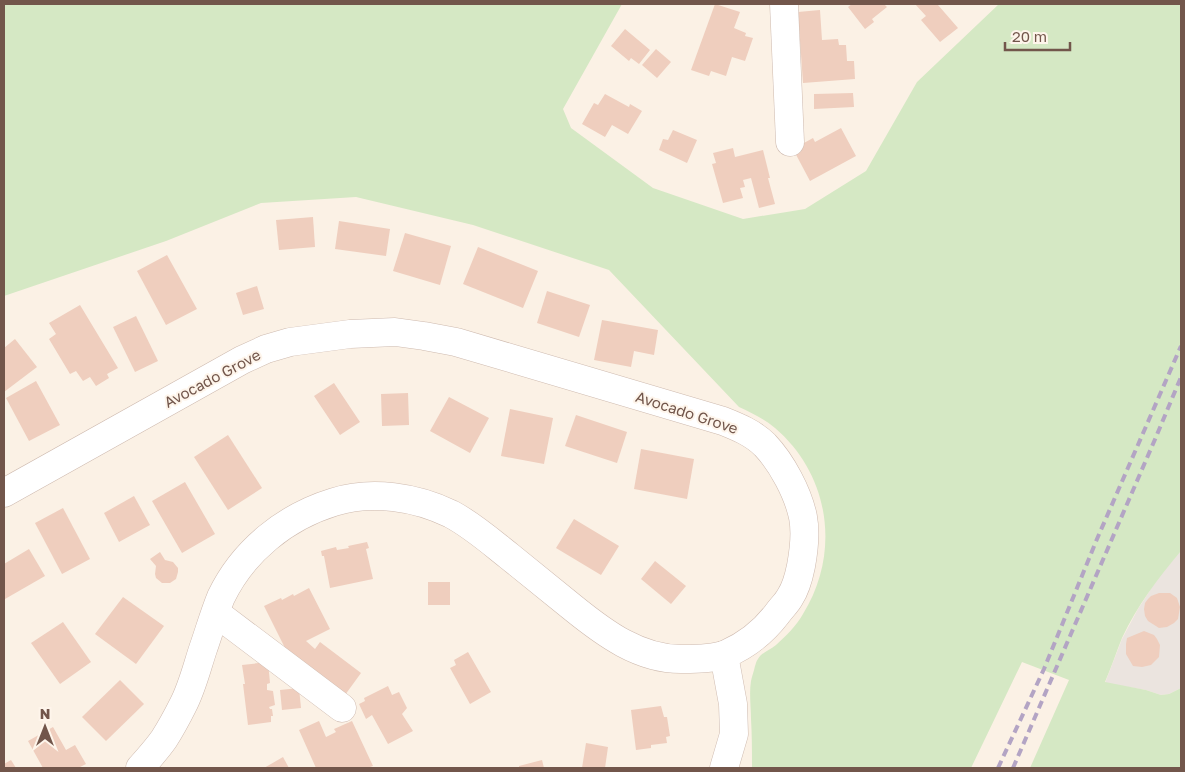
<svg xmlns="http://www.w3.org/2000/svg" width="1185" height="772" font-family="'Golos Text',sans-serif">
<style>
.industrial{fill:#ebe4df}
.green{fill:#d5e8c4}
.building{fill:#efcebe}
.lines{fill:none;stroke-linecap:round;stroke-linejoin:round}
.minor-casing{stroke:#cebaaf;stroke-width:29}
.minor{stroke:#fff;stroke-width:28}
.rail{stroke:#b3a4c4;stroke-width:4;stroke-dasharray:8 5;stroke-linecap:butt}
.labels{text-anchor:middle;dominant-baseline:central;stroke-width:4;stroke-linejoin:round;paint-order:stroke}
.street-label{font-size:15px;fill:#72564b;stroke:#fef5eb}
</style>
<rect width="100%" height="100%" fill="#fbf1e5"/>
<!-- industrial -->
<path class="industrial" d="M1181,551V688L1169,694L1161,695L1146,690L1105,683L1122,639L1138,609L1160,575Z"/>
<!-- green -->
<path class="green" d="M4,4H622L563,109L571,128L653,188L743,219L805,209L866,171L917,82L999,4H1181V551C1158,578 1137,606 1122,638C1116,653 1111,668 1105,682L1146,690L1161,695L1169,694L1181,688V768H1030L1069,680L1022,662L971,768H752C752,752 752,735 751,719C751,707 749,693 751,681C752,676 754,671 755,666C756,664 756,661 758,659C761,653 770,650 776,645C786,636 796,626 803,614C841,553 830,475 775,428C764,419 752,413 739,407L609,270L473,225L356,197L261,203L166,241L4,296Z"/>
<!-- building -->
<g class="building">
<path d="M715,4L740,12L734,28L746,33L745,36L753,38L745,61L732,57L726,76L711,71L709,76L691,70Z"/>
<path d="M852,4H884L887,7L872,19L874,22L865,29L848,7Z"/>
<path d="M915,4H939L938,5L958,28L940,42L921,20L926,16Z"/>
<path d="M820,10L822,40L838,39L839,45H846L847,61H854L855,79L803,83L798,12Z"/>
<path d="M625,29L650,50L639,64L631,58L629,61L611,46Z"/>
<path d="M656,49L671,62L657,78L642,65Z"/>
<path d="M853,93L854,107L814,109V94Z"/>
<path d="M605,94L629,107L630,104L642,111L628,134L612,125L605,137L582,124L594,103L598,105Z"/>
<path d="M841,128L856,156L810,181L793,149L813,138L815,142Z"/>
<path d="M673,130L697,140L687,163L659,150L663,139L668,140Z"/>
<path d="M733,148L735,157L763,150L770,178H768L775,204L759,208L751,178L743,180L745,187L740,188L743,198L723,203L712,164L716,163L713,153Z"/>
<path d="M313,217L315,247L279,250L276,220Z"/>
<path d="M339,221L390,229L386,256L335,249Z"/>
<path d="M405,233L451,246L440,285L393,271Z"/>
<path d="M478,247L538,271L523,308L463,284Z"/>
<path d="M167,255L197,309L166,325L137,271Z"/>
<path d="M257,286L264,309L243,315L236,293Z"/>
<path d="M547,291L590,305L579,337L537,323Z"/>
<path d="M80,305L118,368L107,374L109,378L96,386L90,377L83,381L76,371L70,374L49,339L56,334L49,323Z"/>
<path d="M136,316L158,361L135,372L113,327Z"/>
<path d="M602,320L658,330L654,355L634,351L631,367L594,360Z"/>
<path d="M15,339L37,367L4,392V348Z"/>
<path d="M36,381L60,425L29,441L6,398Z"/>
<path d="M334,383L360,422L340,435L314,396Z"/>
<path d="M408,393L409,425L382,426L381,394Z"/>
<path d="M449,397L489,418L470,453L430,431Z"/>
<path d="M510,409L553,418L544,464L501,456Z"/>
<path d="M576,415L627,432L617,463L565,446Z"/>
<path d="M228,435L262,488L228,510L194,457Z"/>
<path d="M641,449L694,459L687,499L634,489Z"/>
<path d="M185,482L215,534L182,553L152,501Z"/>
<path d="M134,496L150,525L119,542L104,513Z"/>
<path d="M63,508L90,559L62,574L35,523Z"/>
<path d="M574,519L619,546L601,575L556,548Z"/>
<path d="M367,542L369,548L366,549L373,579L330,588L324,556H322L321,551L336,547L337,550L349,548L348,546Z"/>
<path d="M29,549L45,576L5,599L4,597V564Z"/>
<path d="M160,552L165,560L173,562L178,568V572L176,579L170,583H162L156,578L155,574L156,566L150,559Z"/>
<path d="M655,561L686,586L671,604L641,579Z"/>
<rect x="428" y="582" width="22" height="23"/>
<path d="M309,588L330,629L306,641L315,649L320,642L361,673L345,695L286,650L264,606L281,598L282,600L293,594L294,596Z"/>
<path d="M1159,593H1170L1177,598L1180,607L1178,619L1174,623L1167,627L1159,628L1148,621L1145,616L1144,609L1145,603L1148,599L1151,596Z"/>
<path d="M123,597L164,626L136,664L95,634Z"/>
<path d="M63,622L91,662L60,684L31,643Z"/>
<path d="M1144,631L1154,635L1157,639L1160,645L1159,657L1151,665L1142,667L1133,666L1126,654V644L1127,638Z"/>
<path d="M468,652L491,692L470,704L450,668L456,665L454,660Z"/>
<path d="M268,662L270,683L267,684V690L273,691L275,705L269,707L270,709H272L273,716H271V722L248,725L243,684H245L242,665Z"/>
<path d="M120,680L144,704L106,741L82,717Z"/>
<path d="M388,686L392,695L399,692L407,708L402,714L413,731L388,744L372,715L366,719L359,704L365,701L364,698Z"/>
<path d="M299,688L301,708L282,710L280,690Z"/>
<path d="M661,706L664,717H667L670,736L666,737L667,743L651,745V748L636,750L631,710Z"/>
<path d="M319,721L326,737L336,732L334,729L352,721L373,766L367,768H316L299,730Z"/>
<path d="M53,727L66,750L75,745L86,764L78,768H43L28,741Z"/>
<path d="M586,743L608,747L605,768H582Z"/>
<path d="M283,757L289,768H264Z"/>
<path d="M11,760L16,768H4V764Z"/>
<path d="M542,760L544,768H519V766Z"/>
</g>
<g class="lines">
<!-- minor casing -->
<g class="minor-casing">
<g id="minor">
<path d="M784,4L790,142"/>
<path d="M4,493L242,360L266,349L290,342L350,334L395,332L424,336L456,342L723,421C738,427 753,433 765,445C782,463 798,493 803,517C806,533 804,550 801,566C799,576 796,588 790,597C787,603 781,608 777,614C764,631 747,645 726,654C713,659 697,659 683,659C640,660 604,633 572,607C551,590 530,573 509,556C490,541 472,525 451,514C416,497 372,490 334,502C285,517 243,551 221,597C214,614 209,632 203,649C197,667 192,688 183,705C177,717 171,728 164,739C157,749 148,759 140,768"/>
<path d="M216,613L342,708"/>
<path d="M724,655L733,704L734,734L724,768"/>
</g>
</g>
<!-- minor -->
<use href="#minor" class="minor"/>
<!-- rail -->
<g class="rail">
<path d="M998,768L1044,669L1097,539L1181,346"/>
<path d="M1013,768L1156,437L1181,377"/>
</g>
</g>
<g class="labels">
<!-- street labels -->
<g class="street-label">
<text transform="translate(212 378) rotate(-28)">Avocado Grove</text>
<text transform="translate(687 412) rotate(18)">Avocado Grove</text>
</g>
</g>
<!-- border -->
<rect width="1185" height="772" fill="none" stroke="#72564b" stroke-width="10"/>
<!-- north arrow -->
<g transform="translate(45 727)" stroke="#fef5eb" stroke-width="4" paint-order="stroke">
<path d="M0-4L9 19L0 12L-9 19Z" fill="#72564b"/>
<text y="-8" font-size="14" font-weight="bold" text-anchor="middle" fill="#72564b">N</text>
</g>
<!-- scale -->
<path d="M1005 42v8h65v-8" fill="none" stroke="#72564b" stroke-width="2.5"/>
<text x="1012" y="42" font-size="15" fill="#72564b" stroke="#fef5eb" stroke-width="4" paint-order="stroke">20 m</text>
</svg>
